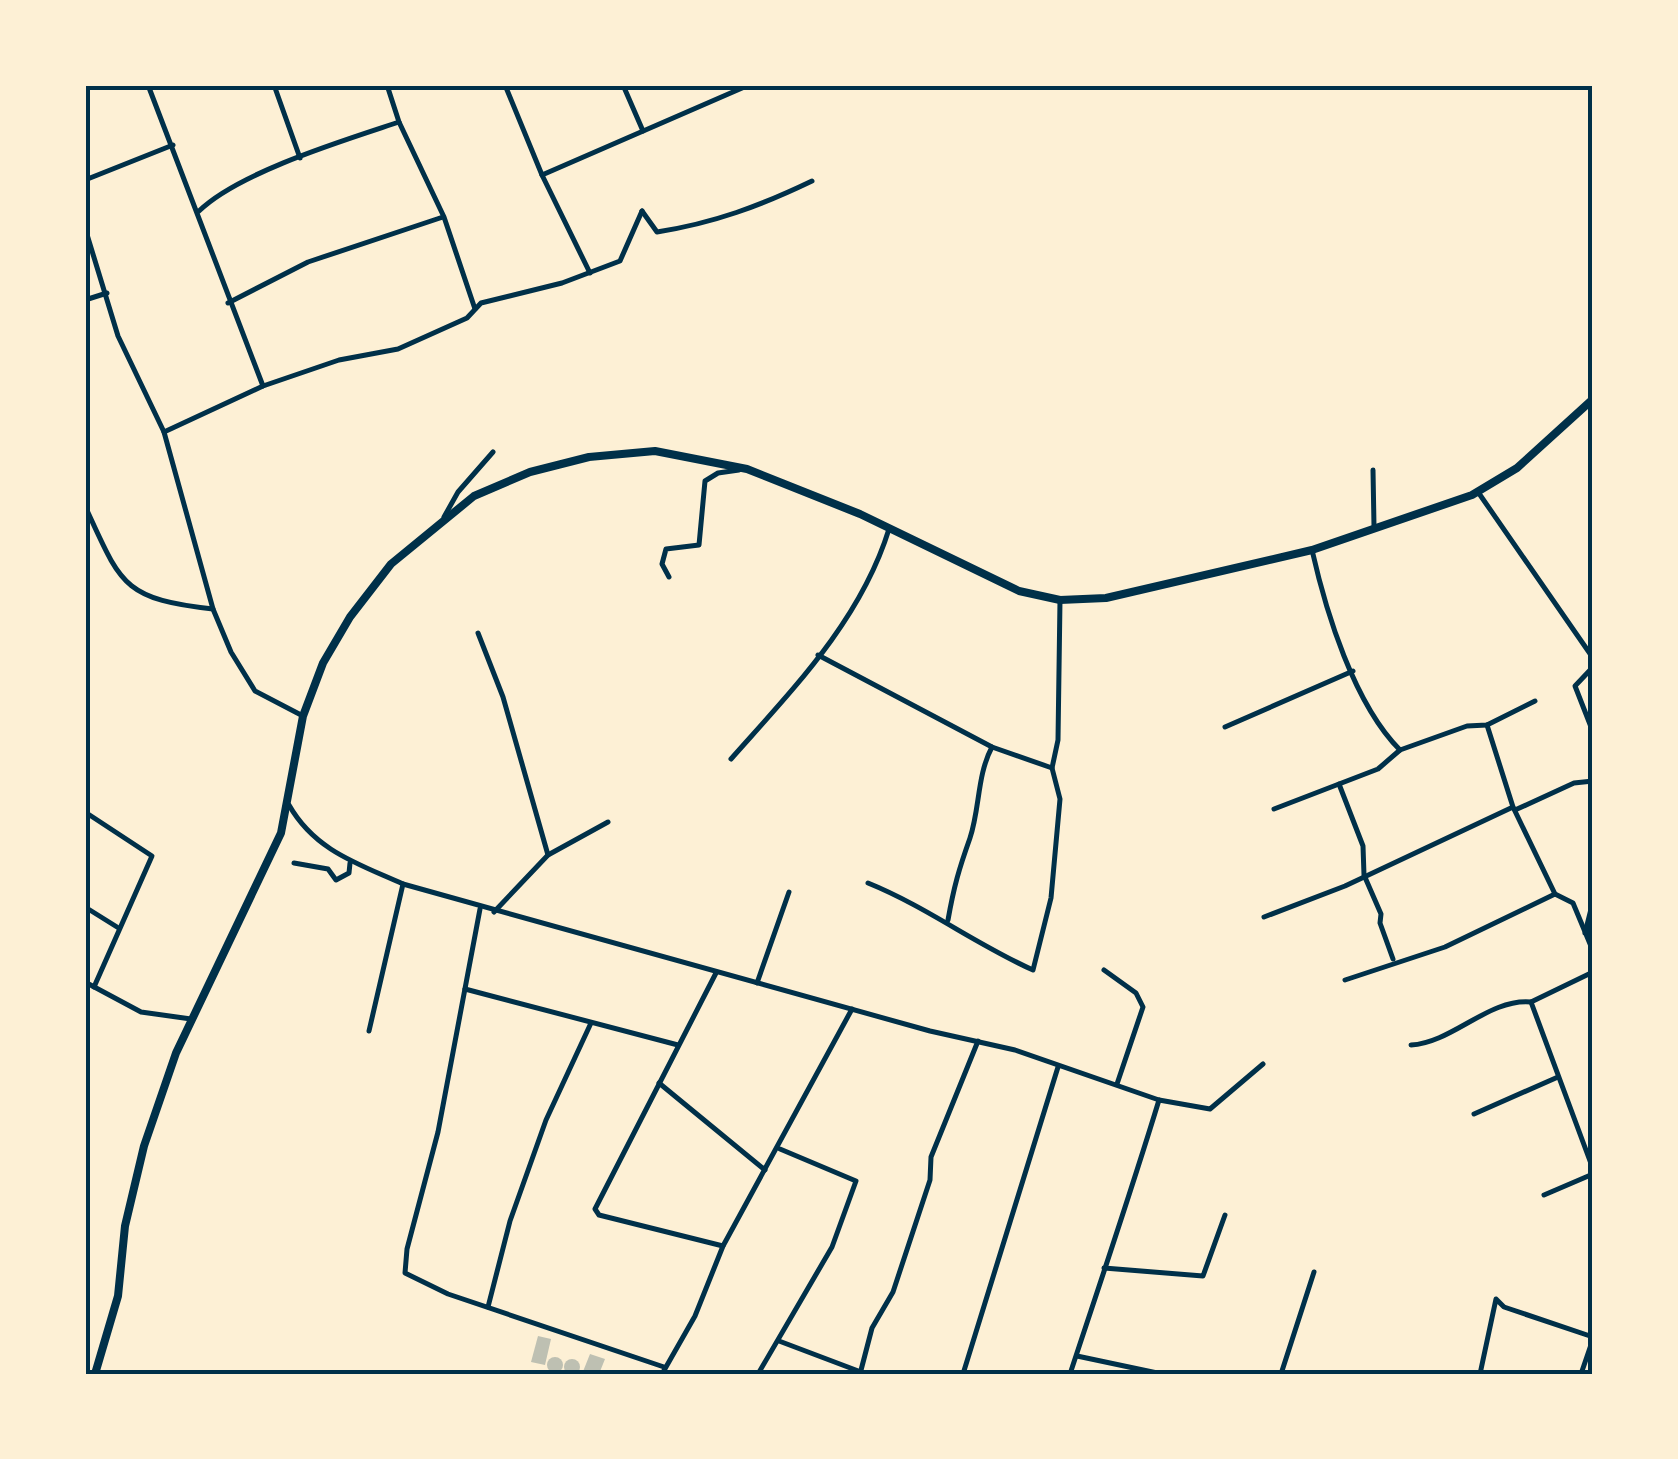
<svg xmlns="http://www.w3.org/2000/svg" width="1678" height="1459" font-family="'Zilla Slab',serif">
<style>
.building{fill:#bec0b2}
.lines{fill:none;stroke-linecap:round;stroke-linejoin:round}
.minor{stroke:#003049;stroke-width:5}
.primary{stroke:#003049;stroke-width:8}
.neatline{fill:none;stroke:#003049;stroke-width:4}
</style>
<rect width="100%" height="100%" fill="#fdf0d5"/>
<!-- building -->
<g class="building">
<path d="M538,1336L551,1339L545,1365L531,1362Z"/>
<path d="M590,1354L605,1359L599,1374H582Z"/>
<circle cx="555" cy="1365" r="8"/>
<circle cx="572" cy="1367" r="8"/>
</g>
<g class="lines">
<!-- minor -->
<g class="minor">
<path d="M148,85L263,386"/>
<path d="M274,85L300,158"/>
<path d="M387,85L399,122L444,217L475,309"/>
<path d="M505,85L542,175L590,273"/>
<path d="M623,85L643,131"/>
<path d="M542,175L749,85"/>
<path d="M85,180L173,145"/>
<path d="M199,211C239,172 345,140 399,122"/>
<path d="M642,211L657,232C714,223 760,206 812,181"/>
<path d="M85,228L118,336L164,432L213,609L231,652L255,691L303,716"/>
<path d="M85,300L107,293"/>
<path d="M228,303L308,262L443,217"/>
<path d="M164,432L263,386L339,360L398,349L467,318L481,303L562,283L620,261L642,211"/>
<path d="M1373,470L1374,526"/>
<path d="M1478,492L1593,658"/>
<path d="M85,506C121,584 122,599 213,609"/>
<path d="M444,517L458,492L493,452"/>
<path d="M1312,550C1326,612 1354,704 1400,750"/>
<path d="M669,577L662,564L666,549L699,545L705,481L718,473L739,470"/>
<path d="M478,633L503,697L548,855"/>
<path d="M818,655L992,747L1052,768"/>
<path d="M1593,667L1575,686L1593,732"/>
<path d="M1487,725L1513,807L1555,894L1573,903L1593,951"/>
<path d="M1225,727L1353,671"/>
<path d="M731,759C793,689 861,620 889,529"/>
<path d="M1339,784L1363,846L1364,875L1381,914L1380,923L1393,959"/>
<path d="M289,805C315,851 359,864 403,884L930,1031L1015,1050L1159,1100L1210,1109L1263,1064"/>
<path d="M1274,809L1378,769L1400,750L1467,726L1487,725L1535,701"/>
<path d="M1515,810L1574,783L1593,781"/>
<path d="M85,812L152,856L94,987"/>
<path d="M294,863L328,869L336,880L349,873L350,863"/>
<path d="M868,883C927,907 975,944 1033,970L1051,898L1060,799L1052,768L1058,740L1060,600"/>
<path d="M1593,901L1585,933L1593,927"/>
<path d="M85,907L117,927"/>
<path d="M480,909L438,1132L407,1249L405,1273L448,1294L664,1367"/>
<path d="M494,912L548,855L608,822"/>
<path d="M1264,917L1345,886L1513,807"/>
<path d="M948,920C954,886 959,869 970,838C980,808 977,775 992,747"/>
<path d="M1104,970L1136,993L1143,1007L1117,1084"/>
<path d="M1593,972L1531,1002L1593,1169"/>
<path d="M716,973L595,1209L599,1215L723,1246"/>
<path d="M1345,980L1445,947L1555,894"/>
<path d="M85,982L141,1012L191,1019"/>
<path d="M757,983L789,892"/>
<path d="M465,989L678,1045"/>
<path d="M369,1031L403,884"/>
<path d="M1411,1045C1452,1043 1489,998 1531,1002"/>
<path d="M659,1083L765,1170"/>
<path d="M1474,1114L1558,1077"/>
<path d="M1544,1195L1593,1174"/>
<path d="M1104,1268L1203,1276L1225,1215"/>
<path d="M488,1307L510,1221L546,1120L591,1023"/>
<path d="M779,1341L861,1372"/>
<path d="M1077,1356L1162,1374"/>
<path d="M662,1374L695,1316L723,1246L852,1009"/>
<path d="M758,1374L832,1247L856,1181L780,1149"/>
<path d="M860,1374L872,1328L893,1292L930,1180L931,1157L978,1041"/>
<path d="M963,1374L1058,1067"/>
<path d="M1070,1374C1100,1283 1131,1192 1159,1100"/>
<path d="M1281,1374L1314,1272"/>
<path d="M1480,1374L1496,1299L1504,1307L1593,1337"/>
<path d="M1581,1374L1593,1339"/>
</g>
<!-- primary -->
<path class="primary" d="M95,1374L118,1296L125,1226L144,1146L176,1053L281,833L303,716L323,663L350,617L391,564L474,496L530,472L589,457L655,451L747,469L860,514L1019,591L1060,600L1106,598L1312,550L1472,495L1517,468L1593,399"/>
</g>
<!-- border -->
<rect width="1678" height="1459" fill="none" stroke="#fdf0d5" stroke-width="175"/>
<rect x="88" y="88" width="1502" height="1284" class="neatline"/>
</svg>
